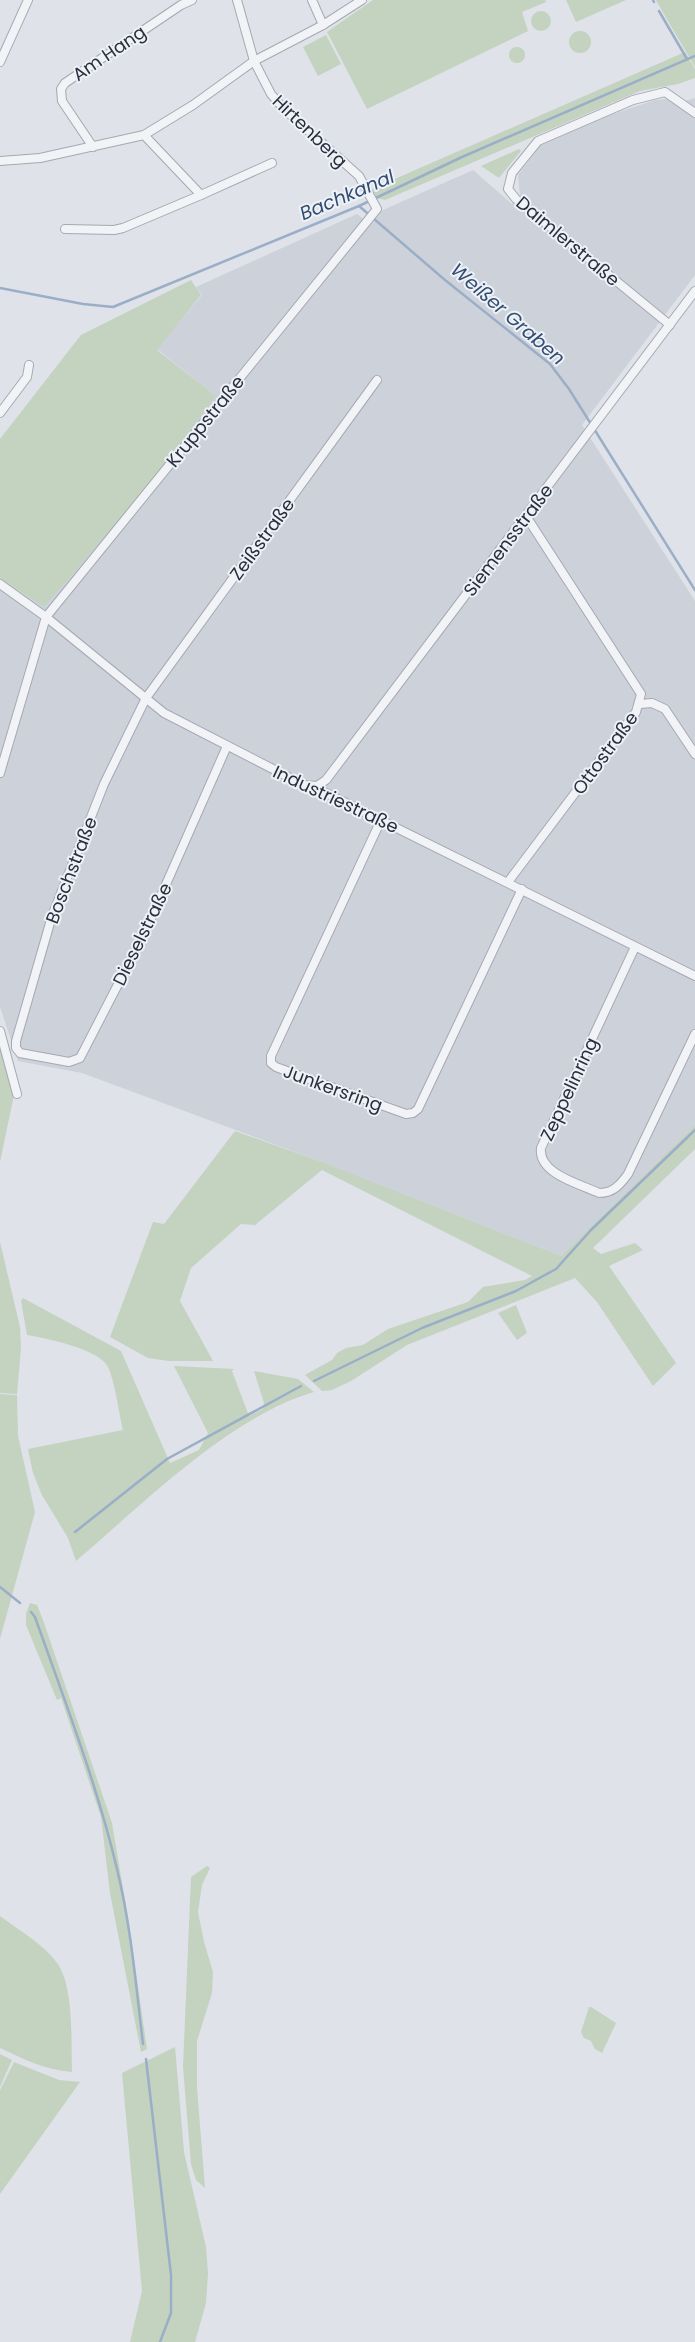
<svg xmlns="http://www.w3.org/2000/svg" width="695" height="2342" font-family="Poppins,sans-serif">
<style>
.built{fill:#cdd1da}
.green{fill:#c4d2c0}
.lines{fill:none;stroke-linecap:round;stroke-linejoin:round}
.stream{stroke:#9aaec8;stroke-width:2.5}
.minor-casing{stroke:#a4a9b2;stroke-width:10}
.minor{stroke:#f1f3f6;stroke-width:8}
.labels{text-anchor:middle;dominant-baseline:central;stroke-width:4;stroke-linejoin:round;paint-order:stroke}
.street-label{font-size:18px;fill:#282f3f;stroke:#eef1f6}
.water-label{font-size:19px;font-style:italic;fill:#324d73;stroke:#eef1f6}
</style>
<rect width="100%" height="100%" fill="#dfe2e8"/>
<!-- built -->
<path class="built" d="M695,98V275L582,425L695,601V1125L561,1256L325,1163L82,1073L18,1061L0,1007V579L44,607L216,396L157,349L202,295L196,287L357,214L371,225L383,210L473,170L512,204L520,196L518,175L542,144L610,115L655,100L666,99L674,104Z"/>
<!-- green -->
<g class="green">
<path d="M373,0H545L546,2L522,12L528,31L367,109L327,32Z"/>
<path d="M566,0H626L576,22Z"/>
<path d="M656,0H695V67L661,9Z"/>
<circle cx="541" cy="21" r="10"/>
<circle cx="580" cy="42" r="11"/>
<path d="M326,35L341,64L318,76L303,47Z"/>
<circle cx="517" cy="55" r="8"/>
<path d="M685,52L695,69V78L678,84L640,91L385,200L377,198L372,189Z"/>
<path d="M519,149L521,151L499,178L481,166Z"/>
<path d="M191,280L201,295L157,350L216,396L139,497L44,607L0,579V439L81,335Z"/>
<path d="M0,1048L14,1095L0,1162Z"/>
<path d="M695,1125V1149L593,1248L601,1254L635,1243L643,1250L609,1266L676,1363L653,1386L597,1302L575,1278L407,1345L351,1381L332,1390L322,1391L305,1375L332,1360L337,1353L346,1348L363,1345L388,1329L468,1302L483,1287L525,1280L532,1276L322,1170L255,1225L241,1224L191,1268L180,1301L213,1361H169L148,1358L110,1337L153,1222L164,1224L235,1131L325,1163L561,1256Z"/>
<path d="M0,1242L20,1327L21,1348L17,1394L0,1393Z"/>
<path d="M23,1298L121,1351L170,1463L199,1450L208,1433L174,1366L234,1369L232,1371L249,1416L263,1409L264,1403L254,1371L298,1379L314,1392C230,1416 142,1505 76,1561L68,1538L42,1495L33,1473L28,1449L123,1430C119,1413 115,1382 108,1367C99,1349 46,1338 27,1335L21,1301Z"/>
<path d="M516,1305L527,1333L517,1340L498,1313Z"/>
<path d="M0,1394L17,1395L18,1436L35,1512L0,1639Z"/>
<path d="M30,1603L37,1605L43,1620L112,1823L128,1918L147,2049L141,2052L110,1893L101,1817L61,1698L57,1700L26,1625V1614Z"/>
<path d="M207,1866L210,1868L202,1885L198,1912L204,1942L213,1972L212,1993L197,2041V2088L205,2188L196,2180L191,2164L183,2067L191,1877Z"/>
<path d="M0,1916C17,1929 48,1947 59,1966C74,1991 71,2043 72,2072C46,2070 23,2059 0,2048Z"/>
<path d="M589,2007H591L616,2023L602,2053L595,2049L591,2041L584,2038L581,2032Z"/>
<path d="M175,2047L184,2152L206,2247L208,2273L206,2303L195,2342H130L142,2291L122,2073Z"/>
<path d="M0,2054L12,2060L0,2087Z"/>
<path d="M14,2062L59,2080L80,2082L0,2194V2090Z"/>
</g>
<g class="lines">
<!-- stream -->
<g class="stream">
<path d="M653,0L654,2"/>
<path d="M659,11L687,59"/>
<path d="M359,206L445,280L550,364L569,389L695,590"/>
<path d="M0,288L83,304L113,307L359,206L462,157L695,56"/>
<path d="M314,1381L422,1328L516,1291L556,1269L591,1230L695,1130"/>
<path d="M75,1532L167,1459L301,1386"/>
<path d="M0,1587L20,1603"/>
<path d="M31,1612L35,1617C64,1699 97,1784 117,1869C131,1926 136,1986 143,2044"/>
<path d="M146,2059L171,2275V2313L160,2342"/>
</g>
<!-- minor casing -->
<g class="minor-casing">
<g id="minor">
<path d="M312,0L323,25"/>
<path d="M0,62L28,0"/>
<path d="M93,147L62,101L61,89L65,83L181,5L192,0"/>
<path d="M0,161L40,158L144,135L193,105L254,61L323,25L362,0"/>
<path d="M201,195L272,163"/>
<path d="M65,229L114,230L123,228L201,195L144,135"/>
<path d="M670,325L516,199L508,189L512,173L538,141L633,100L665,92L695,113"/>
<path d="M0,413L27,377L29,365"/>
<path d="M0,584L46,617L164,713L304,785L317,786L324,792L695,976"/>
<path d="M640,704L652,703L665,709L695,754"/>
<path d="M227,746L145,932L80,1058L69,1062L20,1053L16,1048V1041L52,916L104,784L146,698L377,380"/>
<path d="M0,773L46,617L377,209L359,176L283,108L271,94L254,61L237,0"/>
<path d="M317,786L326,780L695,291"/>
<path d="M381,820L271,1056V1063L276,1067L406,1114L413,1113L418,1109L522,889"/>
<path d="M508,882L636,712L641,694L526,516"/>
<path d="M635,947L541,1148C538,1174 580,1184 599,1193C613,1193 620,1185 628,1174L695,1034"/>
<path d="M0,1031L17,1094"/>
</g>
</g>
<!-- minor -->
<use href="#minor" class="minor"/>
</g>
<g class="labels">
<!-- street labels -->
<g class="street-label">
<text transform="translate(109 53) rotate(-34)">Am Hang</text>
<text transform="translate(310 131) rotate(44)">Hirtenberg</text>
<text transform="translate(568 241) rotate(40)">Daimlerstraße</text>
<text transform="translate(205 421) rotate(-51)">Kruppstraße</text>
<text transform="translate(262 539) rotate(-54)">Zeißstraße</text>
<text transform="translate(508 540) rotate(-53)">Siemensstraße</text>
<text transform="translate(605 753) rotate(-54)">Ottostraße</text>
<text transform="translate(336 799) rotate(25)">Industriestraße</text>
<text transform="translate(71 870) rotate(-69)">Boschstraße</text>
<text transform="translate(142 934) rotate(-64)">Dieselstraße</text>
<text transform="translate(333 1088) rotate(20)">Junkersring</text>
<text transform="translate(569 1089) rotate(-65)">Zeppelinring</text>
</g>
<!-- water labels -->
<g class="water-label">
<text transform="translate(347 195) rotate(-23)">Bachkanal</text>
<text transform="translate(508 314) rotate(41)">Weißer Graben</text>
</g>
</g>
</svg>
